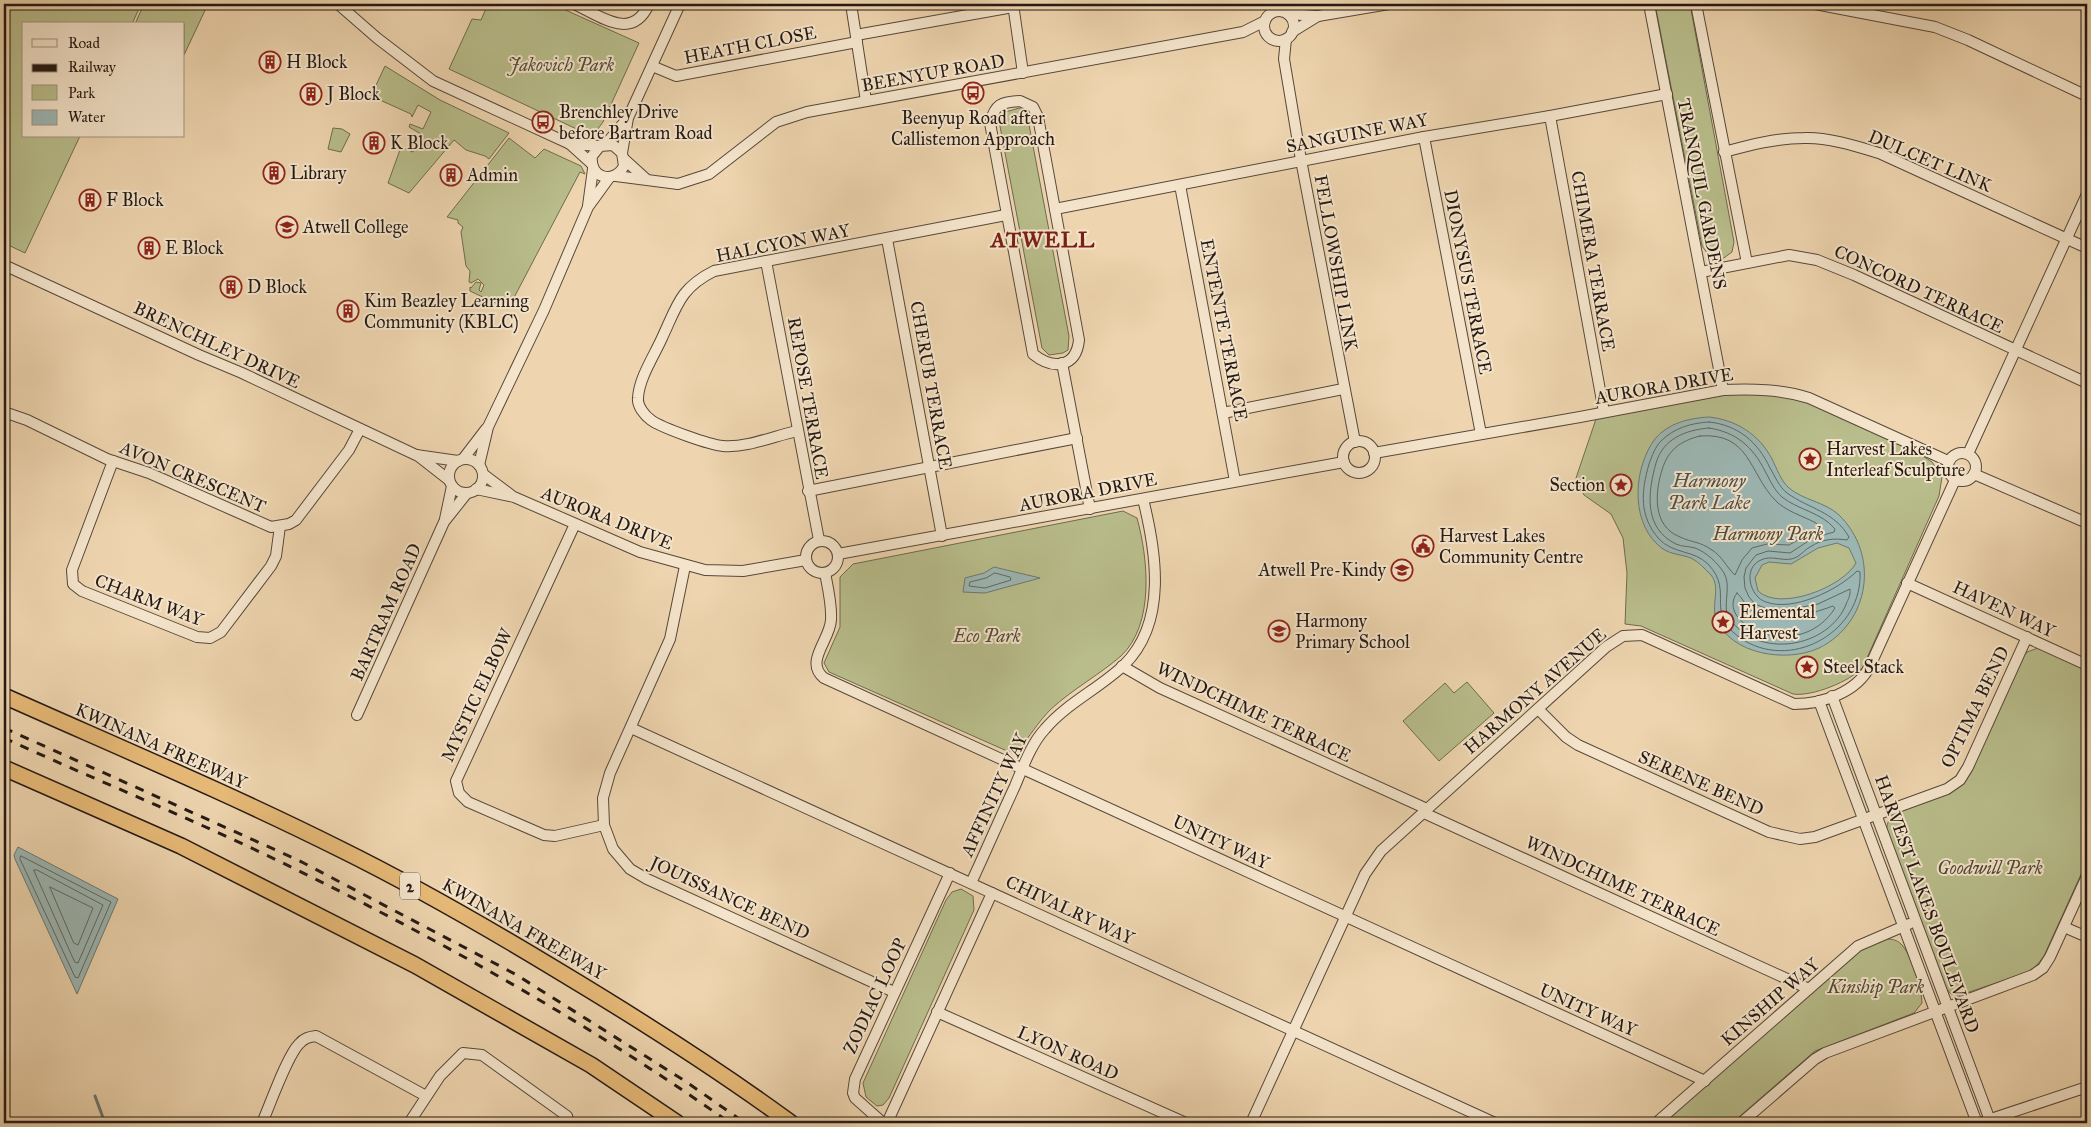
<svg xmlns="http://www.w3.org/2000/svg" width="2091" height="1127" font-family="'IM FELL Great Primer',serif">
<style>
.green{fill:#b8bd8b;stroke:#6e6b50}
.water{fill:#9cb7b4;stroke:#6c7874;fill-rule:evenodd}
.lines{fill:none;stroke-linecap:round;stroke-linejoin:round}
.shore{stroke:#606864;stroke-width:1}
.stream{stroke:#6c7874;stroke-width:3}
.minor-casing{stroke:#56483b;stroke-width:12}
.highway-casing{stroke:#241914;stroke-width:18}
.minor{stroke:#f4e4cb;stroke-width:10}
.highway{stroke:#e7ba78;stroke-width:15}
.rail{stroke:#241914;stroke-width:3;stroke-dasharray:9 9;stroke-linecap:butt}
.labels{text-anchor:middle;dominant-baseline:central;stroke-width:4;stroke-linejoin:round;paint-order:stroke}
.shield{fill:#f4e4cb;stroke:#62564b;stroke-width:1}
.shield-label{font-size:16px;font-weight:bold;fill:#241914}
.street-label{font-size:18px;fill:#241914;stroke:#f4e4cb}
.poi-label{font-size:18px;fill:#241914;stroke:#f4e4cb;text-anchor:start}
.park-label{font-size:18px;font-style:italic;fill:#504a38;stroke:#f4e4cb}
.water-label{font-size:19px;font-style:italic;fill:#4e504c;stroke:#f4e4cb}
.district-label{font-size:22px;font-weight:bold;letter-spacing:1px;fill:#7a1f14;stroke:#f4e4cb}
</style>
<rect width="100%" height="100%" fill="#eed5af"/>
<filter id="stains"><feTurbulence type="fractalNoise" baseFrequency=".004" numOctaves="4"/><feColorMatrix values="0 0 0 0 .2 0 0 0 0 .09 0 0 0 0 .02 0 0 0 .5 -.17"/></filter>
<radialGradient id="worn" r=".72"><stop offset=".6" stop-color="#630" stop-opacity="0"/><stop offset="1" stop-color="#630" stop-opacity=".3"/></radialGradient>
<!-- green -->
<g class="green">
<path d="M4,4H141L132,24H24V136H80L25,253L4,243Z"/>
<path d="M144,4H208L184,55V24H135Z"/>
<path d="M488,4H552L639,43L603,122L597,130L585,133L449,69L472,19L481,20Z"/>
<path d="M1655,4H1690L1734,242L1732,252L1721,260L1710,257L1702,246Z"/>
<path d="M385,66L440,100L509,133L489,159L485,156L466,150L454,140L409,193L388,183L401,147L413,152L421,134L409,127L410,124L423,129L431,112L418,105L412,117L411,114L371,96Z"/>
<path d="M1019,108L1027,114L1069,336L1068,350L1063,353L1049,355L1042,348L999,121L1002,113Z"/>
<path d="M333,128L342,129L350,134L341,152L328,149Z"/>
<path d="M509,138L535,158L544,149L581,166L585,174L580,172L508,309L470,291V287L471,288L476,282L481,283L479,290L481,292L484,285L478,279L471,283L469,282L470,271L466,266L461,232L463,227L458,223V220L447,217Z"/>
<path d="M1748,393L1796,397L1915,451L1932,462L1942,477L1939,496L1863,667C1851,681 1812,697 1793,694L1641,626L1625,624L1627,573L1623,538L1611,514L1584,495L1576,478L1596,419L1725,395Z"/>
<path d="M1123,511L1137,518C1148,558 1155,624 1121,656C1099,675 1073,689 1051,709C1039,721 1029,737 1018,751H1007L829,672L824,663L840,627V577L853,564Z"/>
<path d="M2038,648L2087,669V861L2044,956L2037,965L2028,972L1958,996L1951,994L1943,985L1886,833C1887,827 1887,822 1891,817C1902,806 1944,799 1961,785L2023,657L2027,652Z"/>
<path d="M1467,682L1494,713L1439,761L1403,721L1445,683L1454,693Z"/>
<path d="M961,889L973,896L974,910L889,1098L883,1105L877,1106L866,1097L863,1083L946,900L952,892Z"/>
<path d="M1887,939C1892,939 1897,940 1901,944C1911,953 1922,990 1922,1003L1914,1013L1815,1051L1732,1123H1662L1848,961L1865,947Z"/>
</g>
<!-- water -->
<g class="water">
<path d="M1709,417C1736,420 1759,434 1772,459C1777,469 1781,481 1789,488C1803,500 1825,502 1839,515C1880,555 1870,623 1819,648C1787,663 1730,655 1716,618C1711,605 1721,587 1711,575C1705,569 1699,562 1691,558C1677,553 1668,555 1657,544C1630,518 1634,467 1655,439C1668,423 1690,418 1709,417ZM1837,543L1849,548L1856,563C1843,587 1780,612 1758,591L1755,578L1762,565L1769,562L1791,564L1818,548Z"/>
<path d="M994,567L1040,578L985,593L963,592L965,578L984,573Z"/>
<path d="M18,847L118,899L77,994L15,859L14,855Z"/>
</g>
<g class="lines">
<!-- shore -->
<g class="shore">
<path d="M1709,422C1738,425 1758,442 1770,468C1775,476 1779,487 1787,493C1809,509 1834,511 1849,537L1847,540C1834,538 1822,539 1810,547C1804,550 1799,558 1791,559C1781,561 1771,555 1761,560C1742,568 1750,597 1766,602C1793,612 1838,590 1857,571L1860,572C1863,630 1795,670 1745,641C1701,614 1736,593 1708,564C1694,550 1673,554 1659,539C1639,516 1641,492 1649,464C1652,456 1655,447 1661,441C1674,428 1691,423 1709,422Z"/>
<path d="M1709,428C1736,432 1753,447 1765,471C1770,480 1774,490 1782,497C1798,510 1821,512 1835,529L1834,532L1813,538L1790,553L1768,551L1756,555L1746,568L1744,577L1745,588L1749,597L1755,604L1770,610H1787L1818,604L1850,589C1851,596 1847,601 1845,607C1824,651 1751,659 1727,614C1724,601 1731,585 1724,573C1718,563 1706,552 1695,548C1689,546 1682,547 1676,544C1643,528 1648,492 1656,463C1663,439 1685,430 1709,428Z"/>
<path d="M1700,436C1750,432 1749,473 1775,500C1785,511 1803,516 1816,523L1819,528L1789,545L1767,544L1752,548L1742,560L1735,575C1727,568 1722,556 1712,550C1699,541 1693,543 1680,537C1652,526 1655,492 1662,470C1668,450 1680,441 1700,436Z"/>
<path d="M995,573L1010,577L1011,580L985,588L969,586L970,582L986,578Z"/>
<path d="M1737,593C1743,598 1745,606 1752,611C1773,626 1811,614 1833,606L1835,608C1799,665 1713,624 1737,593Z"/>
<path d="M21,856L111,902L78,978L75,977L20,859Z"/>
<path d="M34,870H37L103,905L78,963L75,962Z"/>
<path d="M50,887L93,908L78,945L74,943Z"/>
</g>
<!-- stream -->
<path class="stream" d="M95,1096L105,1123"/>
<!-- minor casing -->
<g class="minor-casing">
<g id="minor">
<path d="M338,4L377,38L433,81L570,144L591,163"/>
<path d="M574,4C601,16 632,42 649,4"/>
<path d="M851,4L866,101"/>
<path d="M1013,4L1023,73"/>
<path d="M1649,4L1723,390"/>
<path d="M1696,4L1747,263"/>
<path d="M1815,4L1935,27L1968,40L2087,96"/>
<circle cx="1279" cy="26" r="15"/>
<path d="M1288,14L1318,16L1389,4"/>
<path d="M1292,32L1318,16"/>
<path d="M856,35L1013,7"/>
<path d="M1286,39L1284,59L1301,160L1355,442"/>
<path d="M652,66L676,76L857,42"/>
<path d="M1020,101L1033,107L1038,117L1079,340C1076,368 1053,370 1033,354L990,123C995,104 1001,102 1020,101Z"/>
<path d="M1550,116L1604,412"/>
<path d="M1424,137L1481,434"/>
<path d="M570,144L600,146"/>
<path d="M606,144L627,119"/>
<path d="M1724,152C1750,145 1776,138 1804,138C1828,137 1856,146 1879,153L2087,248"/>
<path d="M622,153L613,145L600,146L592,156C589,178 614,185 624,166L622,153L628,118L680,4"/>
<path d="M624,159L646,179"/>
<path d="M616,176L678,184L709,174L776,122L807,112L1243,32L1265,21"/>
<path d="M1180,185L1235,481"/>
<path d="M588,206L593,169"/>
<path d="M1055,209L1424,137L1550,116L1667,94"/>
<path d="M887,239L942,536"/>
<path d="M766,261L819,540"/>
<path d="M4,265L199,355L242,373L416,455L458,461"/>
<path d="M1701,272L1789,255L1817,260L1854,275L2087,383"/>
<path d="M1062,363L1090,509"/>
<path d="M4,412L27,420L107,459L149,473L271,527L289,524L296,520L349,450L360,429"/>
<path d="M1223,413L1343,389"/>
<path d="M797,431C774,436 747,448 723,446C710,445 662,428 651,420C645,416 637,406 638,398C639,378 654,356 662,338C677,306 680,288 714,271L1006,215"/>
<circle cx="1359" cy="457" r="16"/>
<circle cx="1962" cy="467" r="14"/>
<path d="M1374,453L1580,417L1723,390C1752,389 1781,389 1809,398L1948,461"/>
<path d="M1968,454L2087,194"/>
<path d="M417,455L449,480"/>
<path d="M463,459L486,429"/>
<circle cx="466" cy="476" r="17"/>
<path d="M113,461L72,570L73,584L82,591L197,637L210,638L221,632L271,566L276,556L280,526"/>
<path d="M479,465L488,427L544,310L588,207L609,178"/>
<path d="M483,474L511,495"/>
<path d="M1974,474L2087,523"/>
<path d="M476,489L514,497L640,552L705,570L743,571L806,560"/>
<path d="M808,491L1077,438"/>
<path d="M445,519L452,486"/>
<path d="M575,524L456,781L459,793L468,802L544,835L555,836L604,825"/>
<circle cx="822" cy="557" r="16"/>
<path d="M838,554L1344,462"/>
<path d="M685,566L670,639L610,773L603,798L604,825L613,849L630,869L647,879L894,992"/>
<path d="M825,573C828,588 832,605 831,620C830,640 804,662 824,678L1705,1081"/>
<path d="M1907,583L2087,665"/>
<path d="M1122,666L1160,688L1427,809"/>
<path d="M1832,696L1991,1123"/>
<path d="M1819,701L1977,1123"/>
<path d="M1538,709L1566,737L1578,745L1769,832L1800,839L1815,837L1947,789L1960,780L1968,767L2027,637"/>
<path d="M357,715L444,522L467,493"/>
<path d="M631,728L1495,1123"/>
<path d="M1424,813L1809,989"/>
<path d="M971,883C986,851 1000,818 1015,786C1023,767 1031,744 1045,729C1067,703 1100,688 1124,665C1168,622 1156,551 1143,499"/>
<path d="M2064,927L2087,937"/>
<path d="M937,1012L1186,1123"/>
<path d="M1985,1121L2087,1087"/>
<path d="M262,1123C270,1105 287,1056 299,1044C304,1038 309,1037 316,1036L426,1096"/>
<path d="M409,1123L440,1076L463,1053L482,1055L567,1116L569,1123"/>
<path d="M883,1123L855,1098L853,1093L855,1079L950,873"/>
<path d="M887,1123L992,893"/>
<path d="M1251,1123L1365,874L1381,851L1606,647L1623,636L1642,635L1794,704C1823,704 1857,692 1870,666L1955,480"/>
<path d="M1656,1123L1858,946L1909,924"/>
<path d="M1741,1123L1815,1059L1825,1053L2033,975L2043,968L2050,957L2087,876"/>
</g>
</g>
<!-- highway casing -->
<g class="highway-casing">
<g id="highway">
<path d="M4,696C116,746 230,794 340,849C415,886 486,927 557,970C637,1018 716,1068 791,1123"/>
<path d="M4,768L181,846L415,965L591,1065L677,1123"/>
</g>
</g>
<!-- minor -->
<use href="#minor" class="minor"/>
<!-- highway -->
<use href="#highway" class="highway"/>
<!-- rail -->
<g class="rail">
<path d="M4,728L298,860L515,974L685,1081L745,1123"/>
<path d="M4,738C100,782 200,822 295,869C446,943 593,1026 730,1123"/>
</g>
</g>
<!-- icons -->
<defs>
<g id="building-ring" transform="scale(1.125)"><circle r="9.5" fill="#f4e4cb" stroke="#8f2418" stroke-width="1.5"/><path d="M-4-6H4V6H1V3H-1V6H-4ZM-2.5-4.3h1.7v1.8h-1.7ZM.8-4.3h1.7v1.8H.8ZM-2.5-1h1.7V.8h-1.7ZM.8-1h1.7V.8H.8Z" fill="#8f2418"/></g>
<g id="bus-ring" transform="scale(1.125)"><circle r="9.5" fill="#f4e4cb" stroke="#8f2418" stroke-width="1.5"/><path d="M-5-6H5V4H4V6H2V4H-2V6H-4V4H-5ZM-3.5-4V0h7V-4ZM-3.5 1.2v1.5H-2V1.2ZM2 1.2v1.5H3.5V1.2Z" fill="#8f2418"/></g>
<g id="school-ring" transform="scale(1.125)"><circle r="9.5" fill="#f4e4cb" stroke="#8f2418" stroke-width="1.5"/><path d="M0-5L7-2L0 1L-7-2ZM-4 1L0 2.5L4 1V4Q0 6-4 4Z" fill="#8f2418"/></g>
<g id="sight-ring" transform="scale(1.125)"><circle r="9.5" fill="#f4e4cb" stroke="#8f2418" stroke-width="1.5"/><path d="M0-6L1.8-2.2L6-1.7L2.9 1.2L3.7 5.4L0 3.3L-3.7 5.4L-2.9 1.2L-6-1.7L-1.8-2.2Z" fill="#8f2418"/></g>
<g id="civic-ring" transform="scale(1.125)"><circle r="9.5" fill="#f4e4cb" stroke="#8f2418" stroke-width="1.5"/><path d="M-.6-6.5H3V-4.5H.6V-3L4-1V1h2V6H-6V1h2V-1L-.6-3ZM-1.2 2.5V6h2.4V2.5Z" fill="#8f2418"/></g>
</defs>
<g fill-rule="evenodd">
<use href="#building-ring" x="270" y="62"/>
<use href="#bus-ring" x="973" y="93"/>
<use href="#building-ring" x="311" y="94"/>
<use href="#bus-ring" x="543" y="122"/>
<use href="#building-ring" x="374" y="143"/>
<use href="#building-ring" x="274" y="173"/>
<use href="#building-ring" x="451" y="175"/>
<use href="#building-ring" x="90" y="200"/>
<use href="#school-ring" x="287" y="227"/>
<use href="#building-ring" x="149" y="248"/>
<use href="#building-ring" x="231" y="287"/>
<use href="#building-ring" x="348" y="311"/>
<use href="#sight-ring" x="1810" y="459"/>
<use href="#sight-ring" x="1621" y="485"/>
<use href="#civic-ring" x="1423" y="546"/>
<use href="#school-ring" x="1402" y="570"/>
<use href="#sight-ring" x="1723" y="622"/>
<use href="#school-ring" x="1279" y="631"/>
<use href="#sight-ring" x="1807" y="667"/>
</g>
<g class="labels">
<!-- shield labels -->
<rect class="shield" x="400" y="872.5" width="20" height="27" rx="4"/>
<g class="shield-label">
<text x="410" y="886">2</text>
</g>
<!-- street labels -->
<g class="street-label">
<text transform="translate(750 45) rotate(-11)">HEATH CLOSE</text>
<text transform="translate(933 73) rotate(-10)">BEENYUP ROAD</text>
<text transform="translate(1357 133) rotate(-11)">SANGUINE WAY</text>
<text transform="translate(1930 161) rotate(23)">DULCET LINK</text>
<text transform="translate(1702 194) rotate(79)">TRANQUIL GARDENS</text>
<text transform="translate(783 243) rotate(-11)">HALCYON WAY</text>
<text transform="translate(1593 261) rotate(80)">CHIMERA TERRACE</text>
<text transform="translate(1336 263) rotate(80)">FELLOWSHIP LINK</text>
<text transform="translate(1468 282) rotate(79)">DIONYSUS TERRACE</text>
<text transform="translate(1919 289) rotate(25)">CONCORD TERRACE</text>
<text transform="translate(1224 330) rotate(79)">ENTENTE TERRACE</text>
<text transform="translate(217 345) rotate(25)">BRENCHLEY DRIVE</text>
<text transform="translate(931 385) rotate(80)">CHERUB TERRACE</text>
<text transform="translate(1664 386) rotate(-10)">AURORA DRIVE</text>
<text transform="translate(808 398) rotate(80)">REPOSE TERRACE</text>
<text transform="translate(193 477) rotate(23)">AVON CRESCENT</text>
<text transform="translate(1088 492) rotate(-11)">AURORA DRIVE</text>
<text transform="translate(607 518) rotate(22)">AURORA DRIVE</text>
<text transform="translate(149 600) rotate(21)">CHARM WAY</text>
<text transform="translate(2004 609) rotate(25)">HAVEN WAY</text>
<text transform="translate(386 612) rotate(-66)">BARTRAM ROAD</text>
<text transform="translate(1535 691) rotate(-41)">HARMONY AVENUE</text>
<text transform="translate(477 695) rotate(-65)">MYSTIC ELBOW</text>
<text transform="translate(1975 707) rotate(-64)">OPTIMA BEND</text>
<text transform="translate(1254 712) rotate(25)">WINDCHIME TERRACE</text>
<text transform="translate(161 746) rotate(24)">KWINANA FREEWAY</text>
<text transform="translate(1701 783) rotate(24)">SERENE BEND</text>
<text transform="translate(994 795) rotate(-65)">AFFINITY WAY</text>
<text transform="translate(1221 842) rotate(25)">UNITY WAY</text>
<text transform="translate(1623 886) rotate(25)">WINDCHIME TERRACE</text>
<text transform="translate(730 898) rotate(25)">JOUISSANCE BEND</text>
<text transform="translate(1927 904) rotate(70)">HARVEST LAKES BOULEVARD</text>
<text transform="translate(1070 910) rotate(25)">CHIVALRY WAY</text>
<text transform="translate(524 929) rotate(30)">KWINANA FREEWAY</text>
<text transform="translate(875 996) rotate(-65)">ZODIAC LOOP</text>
<text transform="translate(1770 1002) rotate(-41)">KINSHIP WAY</text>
<text transform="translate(1588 1010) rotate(24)">UNITY WAY</text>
<text transform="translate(1068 1053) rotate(24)">LYON ROAD</text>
</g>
<!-- poi labels -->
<g class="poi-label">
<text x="286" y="62">H Block</text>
<text x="327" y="94">J Block</text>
<text x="559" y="112">Brenchley Drive<tspan x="559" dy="21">before Bartram Road</tspan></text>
<text x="973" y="118" text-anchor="middle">Beenyup Road after<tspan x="973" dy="21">Callistemon Approach</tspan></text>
<text x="390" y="143">K Block</text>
<text x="290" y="173">Library</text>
<text x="467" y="175">Admin</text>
<text x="106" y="200">F Block</text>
<text x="303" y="227">Atwell College</text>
<text x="165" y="248">E Block</text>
<text x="247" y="287">D Block</text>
<text x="364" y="301">Kim Beazley Learning<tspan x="364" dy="21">Community (KBLC)</tspan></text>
<text x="1826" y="449">Harvest Lakes<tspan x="1826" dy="21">Interleaf Sculpture</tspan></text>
<text x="1605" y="485" text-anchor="end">Section</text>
<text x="1439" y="536">Harvest Lakes<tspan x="1439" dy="21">Community Centre</tspan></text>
<text x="1386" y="570" text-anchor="end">Atwell Pre-Kindy</text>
<text x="1739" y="612">Elemental<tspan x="1739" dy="21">Harvest</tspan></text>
<text x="1295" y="621">Harmony<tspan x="1295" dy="21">Primary School</tspan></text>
<text x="1823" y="667">Steel Stack</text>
</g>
<!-- park labels -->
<g class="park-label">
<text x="561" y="65">Jakovich Park</text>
<text x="1768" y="534">Harmony Park</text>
<text x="987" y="636">Eco Park</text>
<text x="1990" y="868">Goodwill Park</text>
<text x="1876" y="987">Kinship Park</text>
</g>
<!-- water labels -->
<g class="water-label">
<text x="1709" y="480">Harmony<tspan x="1709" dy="22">Park Lake</tspan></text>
</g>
<!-- district labels -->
<g class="district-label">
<text x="1043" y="239">ATWELL</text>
</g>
</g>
<!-- margin -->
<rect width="2091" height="1127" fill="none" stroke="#eed5af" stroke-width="20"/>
<rect x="5" y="5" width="2081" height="1117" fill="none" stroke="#241914" stroke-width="2.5"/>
<rect x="10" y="10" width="2071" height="1107" fill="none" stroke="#241914"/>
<!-- legend -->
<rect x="22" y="22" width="162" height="115" fill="#f4e4cb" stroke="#a19382"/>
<rect x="32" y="39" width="25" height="8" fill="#f4e4cb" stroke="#a19382"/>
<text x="68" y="48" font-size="15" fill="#241914">Road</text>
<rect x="32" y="64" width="25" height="8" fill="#241914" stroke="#a19382"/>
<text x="68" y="72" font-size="15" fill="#241914">Railway</text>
<rect x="32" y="85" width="25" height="15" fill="#b8bd8b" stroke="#a19382"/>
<text x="68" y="98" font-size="15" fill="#241914">Park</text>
<rect x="32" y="110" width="25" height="15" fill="#9cb7b4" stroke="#a19382"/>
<text x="68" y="122" font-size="15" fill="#241914">Water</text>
<rect width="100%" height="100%" filter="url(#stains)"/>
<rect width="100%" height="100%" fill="url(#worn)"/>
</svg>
